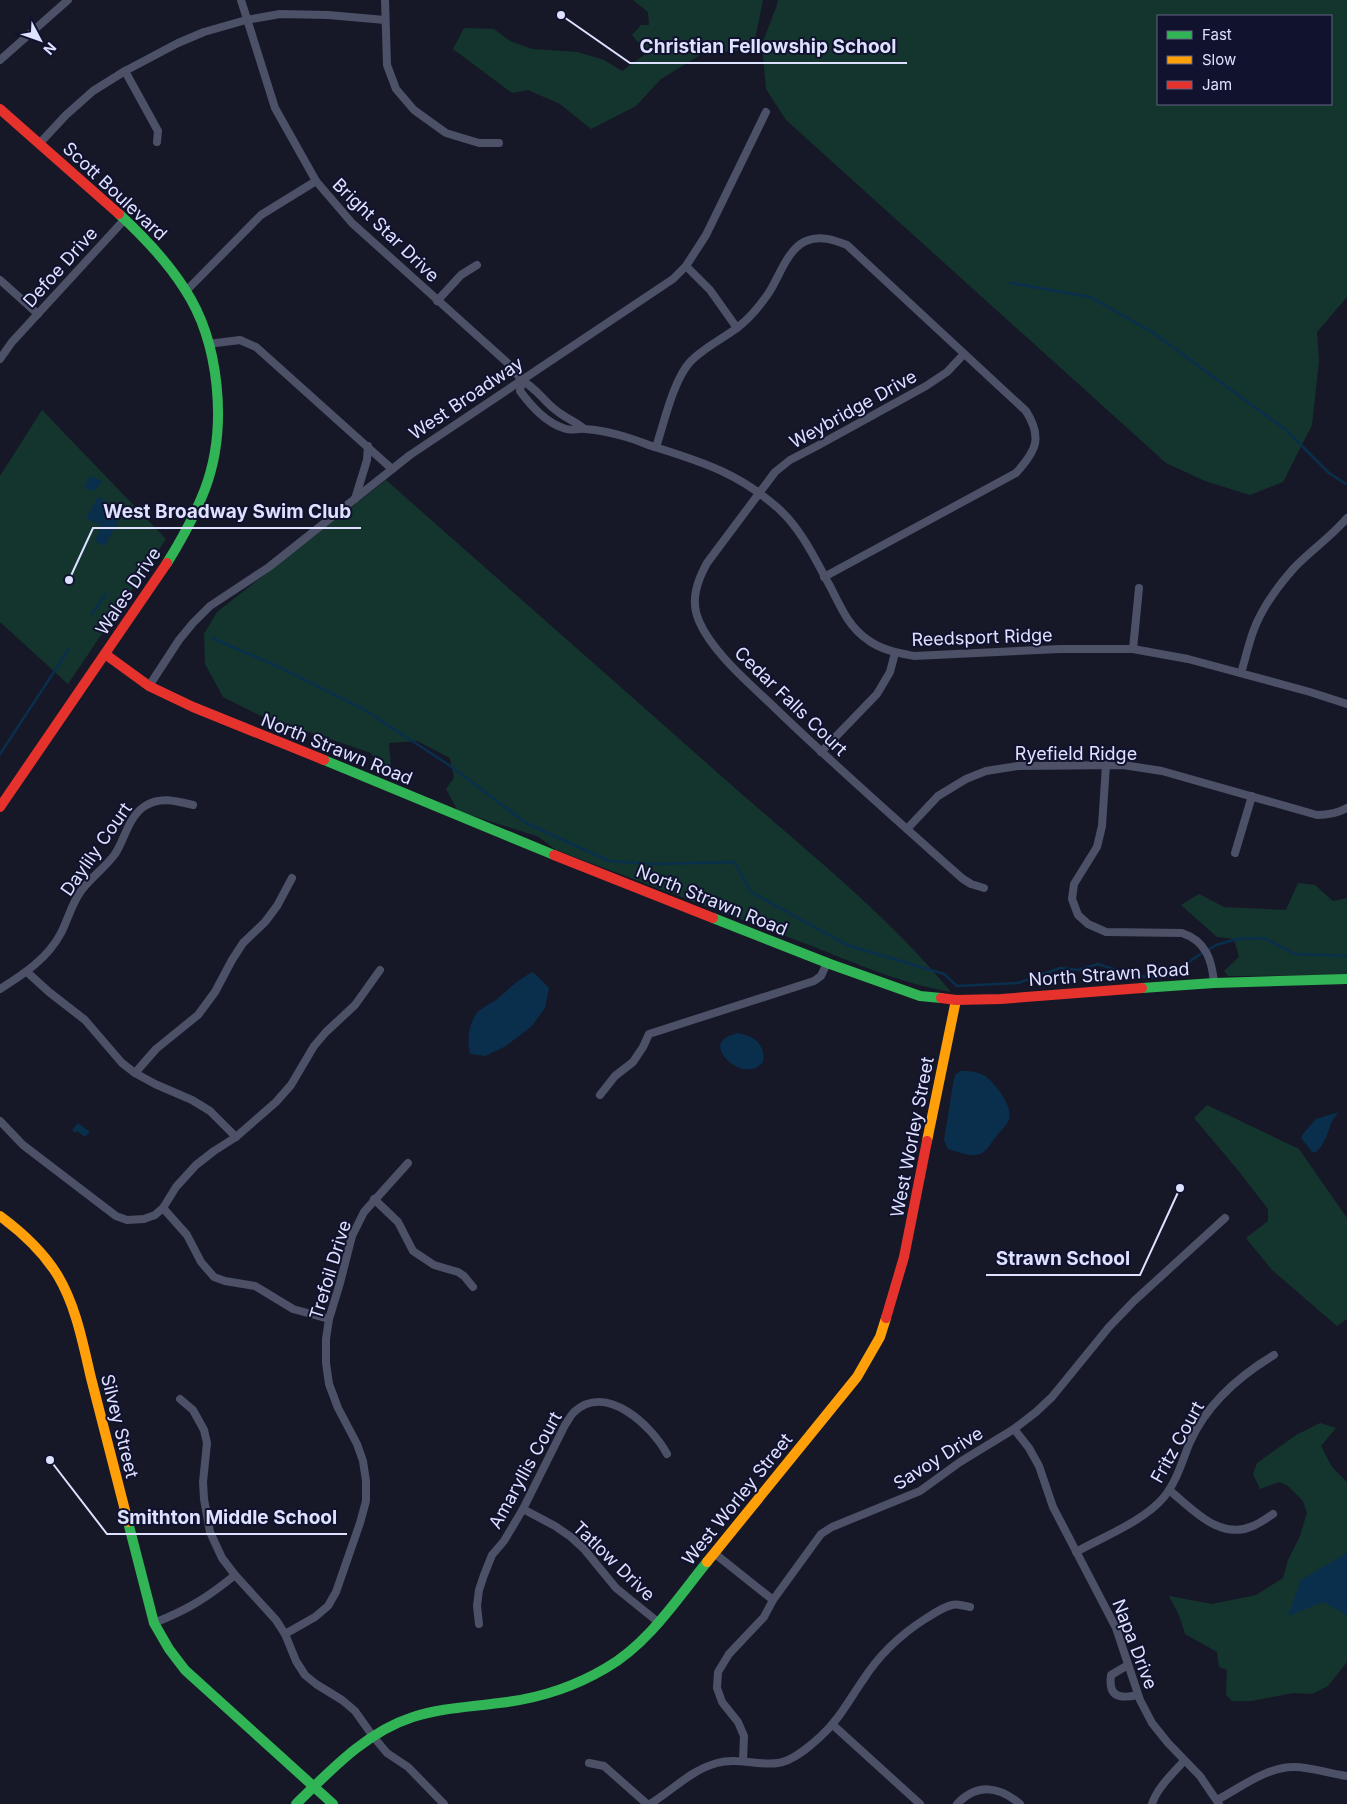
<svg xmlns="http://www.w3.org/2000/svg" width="1347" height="1804" font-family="Inter,sans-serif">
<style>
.green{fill:#14352e;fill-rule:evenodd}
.water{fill:#092f4c}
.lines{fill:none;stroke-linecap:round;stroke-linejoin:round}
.stream{stroke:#092f4c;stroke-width:2.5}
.street{stroke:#4c5168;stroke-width:8}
.fast{stroke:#30b455;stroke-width:10}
.slow{stroke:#ff9f0a;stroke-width:10}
.jam{stroke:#e5322d;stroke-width:10}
.labels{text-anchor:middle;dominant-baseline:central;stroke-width:4;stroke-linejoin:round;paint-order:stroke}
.street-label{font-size:18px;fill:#dee1ff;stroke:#10122e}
.leader{fill:none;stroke:#dee1ff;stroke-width:2}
.callout-dot{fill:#dee1ff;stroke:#10122e;stroke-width:2}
.callout-label{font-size:19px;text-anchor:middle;font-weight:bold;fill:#dee1ff;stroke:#10122e;stroke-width:4;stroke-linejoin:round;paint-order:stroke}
</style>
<rect width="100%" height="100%" fill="#171827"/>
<!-- green -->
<g class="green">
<path d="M633,0H763L753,49L702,54L661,79L636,106L591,129L560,104L528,90L512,93L453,49L464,28L494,29L510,41L532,49L578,52L604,60L622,71L647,53L632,35L641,25H649L648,12Z"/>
<path d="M778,0H1347V297L1317,332L1319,361L1312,425L1283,482L1250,495L1205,481L1166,463L786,120L766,89L762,44L777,5ZM1158,16H1331V104H1158Z"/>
<path d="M42,410L166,539L68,684L0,622V476Z"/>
<path d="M386,480C500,581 614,681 728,782C804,849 886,913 951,992C894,982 849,960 796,940C716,910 636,880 556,850L539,837L458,811L446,789L454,778L450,758L417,741L389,743L391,767L380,768L371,753L259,715L223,697L205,664L204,634L217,612Z"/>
<path d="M1298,883L1315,885L1333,901L1347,898V975L1228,976L1224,971L1239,957L1234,939L1217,937L1181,905L1199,894L1224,907L1286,910Z"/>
<path d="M1207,1105L1299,1149L1347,1218V1319L1337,1326L1272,1270L1246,1238L1268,1221V1209L1237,1169L1194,1118Z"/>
<path d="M1320,1423L1336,1428L1321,1446L1332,1467L1347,1482V1662L1328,1686L1312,1694L1293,1693L1252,1701H1232L1226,1695L1227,1670L1219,1667L1217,1652L1185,1634L1179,1615L1169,1596L1212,1604L1256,1595L1283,1578L1288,1560L1300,1536L1307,1513L1303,1501L1287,1485L1279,1482L1260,1489L1253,1474L1257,1463L1296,1435Z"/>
</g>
<!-- water -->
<g class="water">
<path d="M90,476L102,481L99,486L93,491L84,488Z"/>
<path d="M98,497L106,501L103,507L121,516L105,546L95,541L102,526L86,518Z"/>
<path d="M533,972L549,988L545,1008L532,1026L506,1046L485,1056L470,1054C467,1041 468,1025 477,1013C481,1008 490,1004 496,1000C509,989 517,980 533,972Z"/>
<path d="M737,1033C753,1035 766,1044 763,1062C746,1083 710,1053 723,1040C726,1036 733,1035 737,1033Z"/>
<path d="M960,1071C968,1071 976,1071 983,1075C994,1081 1014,1107 1009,1120C1005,1127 997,1135 992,1142C988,1148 983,1155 975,1155C967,1156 956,1151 948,1149L944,1140L953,1084L955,1075Z"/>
<path d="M1339,1112C1327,1123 1330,1139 1316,1152H1312L1301,1138L1303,1134L1316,1119Z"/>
<path d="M78,1123L90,1132L85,1137L77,1131L75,1133L72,1130Z"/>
<path d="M1347,1553V1615L1323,1602L1288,1616L1301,1580Z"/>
</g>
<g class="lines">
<!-- stream -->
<g class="stream">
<path d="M1011,283L1090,297L1152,332L1286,430L1329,473L1346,484"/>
<path d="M92,614L106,594"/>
<path d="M212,638L279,667L363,709L452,767L526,823L609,861L654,864L734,862L751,892L847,945L944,974L957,986L1018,983L1060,968L1078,970L1098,964L1132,975L1156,978L1169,976L1196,957L1216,945L1237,939L1264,938L1295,954L1347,956"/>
<path d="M0,754L69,649"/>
</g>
<!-- street -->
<g class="street">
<path d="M241,0L275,108L316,181L352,223L511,366L522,381"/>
<path d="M385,0L387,65L396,89L414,110L446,133L479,143H499"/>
<path d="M0,60L68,0"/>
<path d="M125,71L158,131L157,142"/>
<path d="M39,144L66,115L93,91L125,71L178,43L204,32L246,20L280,14L328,15L385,20"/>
<path d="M686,266L710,290L737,328C750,318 759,307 768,294C779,278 787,249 806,241C820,235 834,240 847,245L1026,411C1043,438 1036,451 1016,473L824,577"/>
<path d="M0,280L38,314"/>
<path d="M186,291L261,215L316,181"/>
<path d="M437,301L461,275L477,265"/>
<path d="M208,344L240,340L256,347L392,469"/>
<path d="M964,354L947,372L926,386L817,446L790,460L775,472L707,563C697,581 690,601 699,621C712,652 750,684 774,707C835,766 899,822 963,879L971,884L984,888"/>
<path d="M0,359L12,342L125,219"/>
<path d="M522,381L520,391C532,407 546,423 566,429C573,431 578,428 585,429C598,430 613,433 626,437C637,440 647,445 658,448C706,463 741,475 779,509C802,530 816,561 831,588C841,608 849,627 868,640C881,650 899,653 914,656L1060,649H1133L1188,659L1310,692L1347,704"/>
<path d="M522,381C536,387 544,402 557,411C565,418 575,421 583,428"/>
<path d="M656,447C664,423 673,381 690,362C703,348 722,339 737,328"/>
<path d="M355,499L367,460L368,446"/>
<path d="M1133,649L1139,588"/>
<path d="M1241,673C1245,660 1248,646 1253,632C1261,609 1278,586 1294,568C1311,550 1331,537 1347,518"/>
<path d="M149,686L179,640L193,623L210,606L269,567L410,455L673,279L686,266L706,235L766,112"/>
<path d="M821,752L877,694L890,672L895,653"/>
<path d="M1106,765L1102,826L1097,847L1074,884L1072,899L1078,915L1088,924L1106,932L1182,933C1206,941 1212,960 1214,983"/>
<path d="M907,829L938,796L966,779L986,771L1018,766L1123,765L1162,771L1317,815C1328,815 1337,814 1347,808"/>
<path d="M1235,853L1252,796"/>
<path d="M27,972L49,992L85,1020L122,1063L135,1073L155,1084L192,1100L210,1111L236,1137"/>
<path d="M0,989C24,974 48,958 61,933C68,919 72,903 81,891C91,877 105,868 115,854C125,839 128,817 145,806C160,796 177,801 193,805"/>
<path d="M135,1073L156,1049L198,1015L215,992L232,960L243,943L265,922L277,906L292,878"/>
<path d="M600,1095L615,1076L633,1062L643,1047L649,1034L814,981L821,976L827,963"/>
<path d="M0,1121L23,1145L116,1216L127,1220L144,1219L155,1215L163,1208L176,1187L196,1165L214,1151L236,1137L276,1102L291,1085L314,1046L326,1032L355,1005L380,970"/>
<path d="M374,1199L398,1222L413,1251L434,1265L458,1272L464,1276L473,1287"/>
<path d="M163,1208L187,1235L201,1262L214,1277L225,1281L255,1286L293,1309L329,1319"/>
<path d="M180,1399L193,1410L204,1430L207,1443L203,1482L204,1499L210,1532L222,1558L235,1575L276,1620L285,1634L296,1661L305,1675L316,1684L342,1700L355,1711L372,1735L387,1753L408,1767L444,1804"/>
<path d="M1014,1429L1029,1448L1039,1466L1053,1507L1116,1628L1140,1700L1152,1723L1168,1743L1200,1776L1219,1804"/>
<path d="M1169,1490C1193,1509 1219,1541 1253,1526C1260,1523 1267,1518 1273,1514"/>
<path d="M523,1509L555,1526L571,1537L584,1549L616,1588L658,1622"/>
<path d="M1076,1552C1103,1537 1144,1521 1164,1497C1177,1481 1182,1461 1190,1442C1207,1404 1239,1376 1274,1355"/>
<path d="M714,1553L773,1600"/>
<path d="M154,1623C187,1610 207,1598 235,1575"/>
<path d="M479,1624L477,1606L479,1590L484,1575L492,1555L504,1541L523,1509L565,1425C568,1421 570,1416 574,1412C606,1382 652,1426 667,1454"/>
<path d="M285,1634L315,1617L328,1606L336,1592L360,1523L366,1501V1481L363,1461L357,1444L338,1408L329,1384L326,1363V1339L329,1319L340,1283L352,1236L364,1212L408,1163"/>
<path d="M1128,1665L1111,1675C1108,1697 1119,1699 1138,1695"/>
<path d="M833,1725L920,1804"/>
<path d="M743,1761L744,1736L738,1722L722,1702L717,1688L718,1672L729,1654L764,1617L773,1600L821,1534L832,1527L920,1491L960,1462L1014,1429L1036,1412L1052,1397L1109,1327L1134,1301L1225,1218"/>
<path d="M589,1763L604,1766L647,1804"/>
<path d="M1217,1800C1240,1788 1266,1767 1294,1767C1312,1767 1329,1774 1347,1776"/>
<path d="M650,1804C673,1790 691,1770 717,1763C737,1757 758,1766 778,1763C793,1761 809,1747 820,1737C839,1720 849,1700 863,1680C879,1655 900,1635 925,1619C933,1614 943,1607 952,1605C957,1603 965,1606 970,1607"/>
<path d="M957,1804C977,1783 999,1786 1020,1804"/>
<path d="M1152,1804C1157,1788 1173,1773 1184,1761"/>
</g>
<!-- fast -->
<g class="fast">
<path d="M119,214C143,236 166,260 184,288C220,342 228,428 205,489C195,515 182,539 167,563"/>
<path d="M324,760L554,855"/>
<path d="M713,918L830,964L920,996L941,998"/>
<path d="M1142,988L1214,983L1347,979"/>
<path d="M128,1522L154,1623L169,1649L185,1670L333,1804"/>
<path d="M296,1804C331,1770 366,1732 413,1717C441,1708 470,1707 499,1703C536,1699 574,1687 606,1668C648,1644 677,1599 707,1562"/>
</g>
<!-- slow -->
<g class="slow">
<path d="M927,1141L956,1000"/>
<path d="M0,1216C23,1233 43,1251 58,1276C76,1306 83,1344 91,1378C103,1426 116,1474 128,1522"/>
<path d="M707,1562L857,1377L880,1337L886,1318"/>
</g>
<!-- jam -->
<g class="jam">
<path d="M0,109L119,214"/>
<path d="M105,654L149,686L193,707L324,760"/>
<path d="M0,807L167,563"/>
<path d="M554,855L713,918"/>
<path d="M941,998L956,1000L1001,999L1142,988"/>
<path d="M886,1318L904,1257L927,1141"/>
</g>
</g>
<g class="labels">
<!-- street labels -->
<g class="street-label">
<text transform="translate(115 191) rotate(43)">Scott Boulevard</text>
<text transform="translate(386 230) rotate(44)">Bright Star Drive</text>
<text transform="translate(60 267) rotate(-48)">Defoe Drive</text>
<text transform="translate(466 398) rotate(-34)">West Broadway</text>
<text transform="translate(853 409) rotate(-29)">Weybridge Drive</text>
<text transform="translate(128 591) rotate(-56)">Wales Drive</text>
<text transform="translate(982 637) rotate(-2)">Reedsport Ridge</text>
<text transform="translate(791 701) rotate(44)">Cedar Falls Court</text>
<text transform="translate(337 749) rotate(22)">North Strawn Road</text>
<text x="1076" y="753">Ryefield Ridge</text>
<text transform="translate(96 849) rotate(-55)">Daylily Court</text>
<text transform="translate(712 900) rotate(22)">North Strawn Road</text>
<text transform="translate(1109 974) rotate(-4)">North Strawn Road</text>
<text transform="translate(912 1137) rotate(-79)">West Worley Street</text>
<text transform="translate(330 1270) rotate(-73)">Trefoil Drive</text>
<text transform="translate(120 1426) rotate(76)">Silvey Street</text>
<text transform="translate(1177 1442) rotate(-61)">Fritz Court</text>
<text transform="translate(938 1458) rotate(-32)">Savoy Drive</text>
<text transform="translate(525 1470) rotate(-61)">Amaryllis Court</text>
<text transform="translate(737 1499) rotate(-51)">West Worley Street</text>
<text transform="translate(614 1561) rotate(44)">Tatlow Drive</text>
<text transform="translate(1135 1644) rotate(69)">Napa Drive</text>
</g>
</g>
<!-- callouts -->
<path class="leader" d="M561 15L630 63H907M69 580L93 528H361M1180 1188L1140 1275H986M50 1460L107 1534H347"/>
<g class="callout-dot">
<circle cx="561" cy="15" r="5"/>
<circle cx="69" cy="580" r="5"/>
<circle cx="1180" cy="1188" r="5"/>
<circle cx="50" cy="1460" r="5"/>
</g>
<g class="callout-label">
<text x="768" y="53">Christian Fellowship School</text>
<text x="227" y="518">West Broadway Swim Club</text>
<text x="1063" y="1265">Strawn School</text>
<text x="227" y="1524">Smithton Middle School</text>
</g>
<!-- legend -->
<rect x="1157" y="15" width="175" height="90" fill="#10122e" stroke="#626582"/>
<rect x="1167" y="31" width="25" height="8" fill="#30b455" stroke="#626582"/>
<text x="1202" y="40" font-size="15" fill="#dee1ff">Fast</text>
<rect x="1167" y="56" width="25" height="8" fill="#ff9f0a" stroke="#626582"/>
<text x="1202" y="65" font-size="15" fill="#dee1ff">Slow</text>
<rect x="1167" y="81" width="25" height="8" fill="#e5322d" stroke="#626582"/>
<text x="1202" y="90" font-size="15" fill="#dee1ff">Jam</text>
<!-- north arrow -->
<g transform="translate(40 40) rotate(131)" stroke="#10122e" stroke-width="4" paint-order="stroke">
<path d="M0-4L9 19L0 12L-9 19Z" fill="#dee1ff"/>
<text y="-8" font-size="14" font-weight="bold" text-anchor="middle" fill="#dee1ff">N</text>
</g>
</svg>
